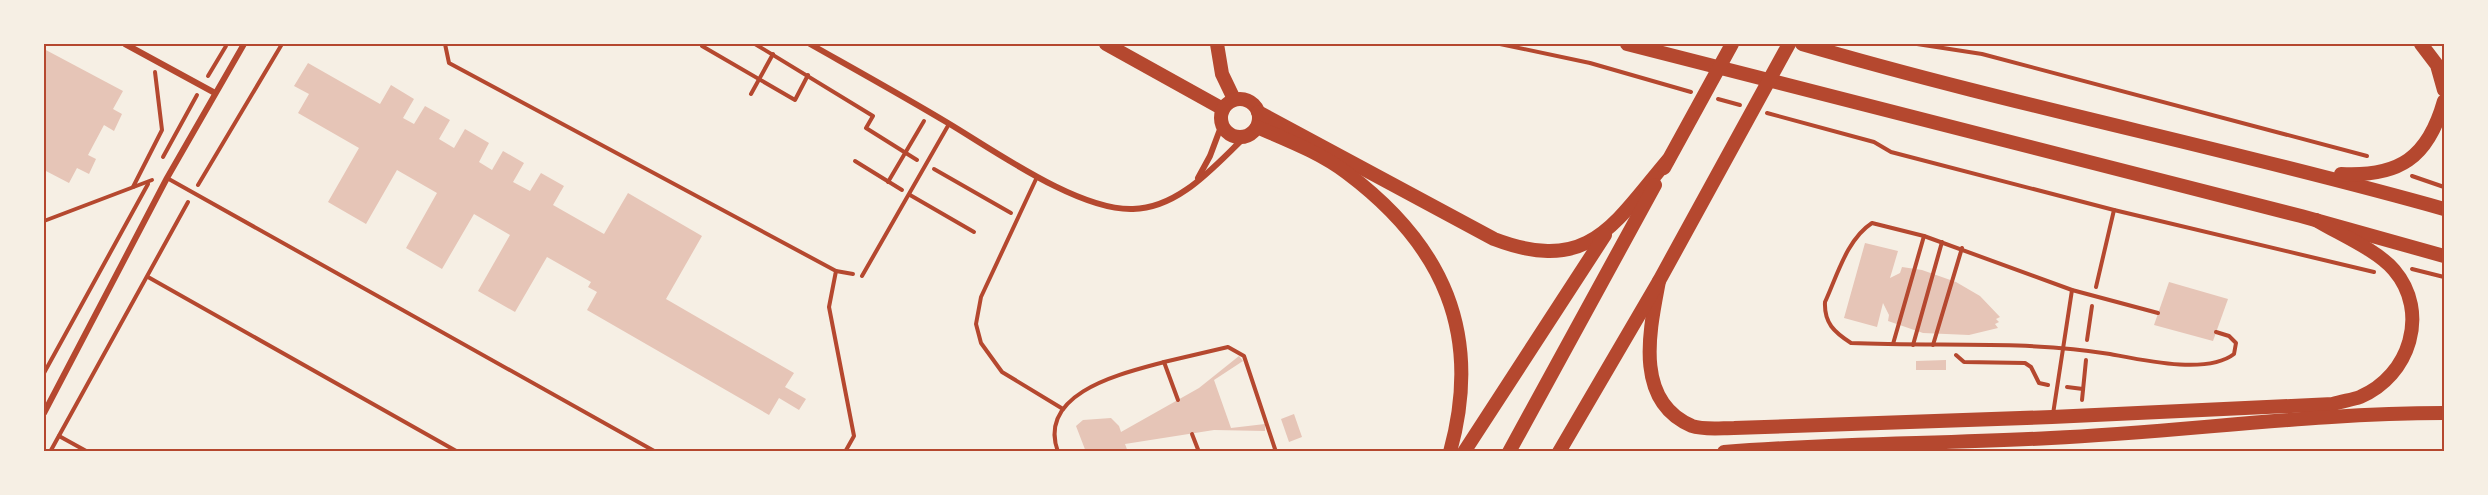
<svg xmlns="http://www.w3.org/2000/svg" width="2488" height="495" font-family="Inter,sans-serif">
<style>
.building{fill:#e6c5b7}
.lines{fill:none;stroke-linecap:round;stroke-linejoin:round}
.path{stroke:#b5482f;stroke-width:4}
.service{stroke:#b5482f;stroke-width:4}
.minor{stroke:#b5482f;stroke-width:6}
.trunk{stroke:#b5482f;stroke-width:14}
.neatline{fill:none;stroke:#b5482f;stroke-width:2}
</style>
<rect width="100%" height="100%" fill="#f6efe4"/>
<!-- building -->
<g class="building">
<path d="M44,49L123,91L113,109L122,114L114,131L104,125L88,155L96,159L89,174L77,168L69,183L44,170Z"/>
<path d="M308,63L380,104L391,85L414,99L403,118L414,124L425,106L450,120L439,139L454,148L465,129L489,143L479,162L492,170L503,151L524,163L513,182L530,191L541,173L564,186L553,205L604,234L628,193L702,236L666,299L794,373L785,387L806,399L799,410L779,398L769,415L587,310L597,292L588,287L591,282L547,257L515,312L478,291L510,235L474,214L442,269L406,248L437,193L397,170L366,224L328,202L359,148L298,113L309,94L294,86Z"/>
<path d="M1865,243L1898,251L1890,278L1900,273L1902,267L1922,270L1956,282L1980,296L2000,317L1996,319L1999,322L1995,324L1998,328L1969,335L1923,333L1888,321L1889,315L1883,303L1877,327L1844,318Z"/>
<path d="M2169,282L2228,299L2213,341L2154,325Z"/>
<path d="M1239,356L1243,361L1214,380L1231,428L1265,424V431L1214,430L1125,444L1128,452H1086L1076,426L1083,420L1111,418L1119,426L1121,432L1199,388Z"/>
<path d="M1946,360V370H1916V361Z"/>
<path d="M1294,414L1302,437L1289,442L1281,419Z"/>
</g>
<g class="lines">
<!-- path -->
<g class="path">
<path d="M445,44L449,63L836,271L829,307L854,436L845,452"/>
<path d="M703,44L702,46L795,100L808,75"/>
<path d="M755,44L873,116L866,128L917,160"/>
<path d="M1500,44L1590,63L1691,92"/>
<path d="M1917,44L1982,54L2367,156"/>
<path d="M208,76L226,46"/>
<path d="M751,94L773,54"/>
<path d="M1718,99L1740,105"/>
<path d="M1767,113L1874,142L1891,152L2114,210L2374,272"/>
<path d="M163,157L197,95"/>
<path d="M855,161L902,190"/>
<path d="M934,169L1011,213"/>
<path d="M2412,176L2444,187"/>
<path d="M888,182L924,121"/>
<path d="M198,185L282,44"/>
<path d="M133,187L162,130L155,72"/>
<path d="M44,221L152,180"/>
<path d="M2412,269L2444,277"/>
<path d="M836,271L853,274"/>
<path d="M148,277L458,452"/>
<path d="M2096,287L2114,210"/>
<path d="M2087,340L2092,306"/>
<path d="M1956,355L1964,362L2025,363L2031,367L2039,383L2048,385"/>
<path d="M44,373L148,184"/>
<path d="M2067,387L2083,389"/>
<path d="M2082,400L2086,360"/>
<path d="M59,436L88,452"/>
<path d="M50,452L188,202"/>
</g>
<!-- service -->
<g class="service">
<path d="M1037,177L981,297L976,324L981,343L1002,372L1063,409"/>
<path d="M167,178L656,452"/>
<path d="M910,195L974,232"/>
<path d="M862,276L949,124"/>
<path d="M2158,313L2072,290L1924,236L1872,223C1847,239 1837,276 1825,302C1824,323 1834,332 1851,343C1937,347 2025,340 2110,354C2142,360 2207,375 2234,354L2236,343L2229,336L2216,332"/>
<path d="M1893,344L1924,236"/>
<path d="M1913,345L1942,242"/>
<path d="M1933,345L1962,248"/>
<path d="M1164,362L1228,347L1244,356L1276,452"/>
<path d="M2053,414L2072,290"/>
<path d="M1192,434L1199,452"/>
<path d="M1058,452C1036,392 1124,373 1164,362L1178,400"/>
</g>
<!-- minor -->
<g class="minor">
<path d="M125,44L215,93"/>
<path d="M810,44C856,70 903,96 948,123C995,151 1079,211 1133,209C1180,208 1215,165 1246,136"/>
<path d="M1198,178L1210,156L1222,124"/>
<path d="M44,413L167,178L244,44"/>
</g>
<!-- trunk -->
<g class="trunk">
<path d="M1106,44L1223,109"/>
<path d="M1217,44L1222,74L1234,99"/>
<path d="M1627,44L2301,216L2444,256"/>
<path d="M1802,44C2014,106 2232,149 2444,209"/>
<path d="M2421,44L2437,65L2444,90"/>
<circle cx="1240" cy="118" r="19"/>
<path d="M1258,112L1494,239C1589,275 1613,225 1668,160"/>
<path d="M1257,127C1287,140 1321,153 1347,173C1443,245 1483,333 1450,452"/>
<path d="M1664,168L1732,44"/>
<path d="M2341,174C2399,177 2428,158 2444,101"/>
<path d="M1659,281C1650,329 1633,401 1692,426C1703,430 1721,428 1734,428L2052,417L2333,404C2342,401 2352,400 2360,397C2410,376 2430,312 2394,270C2377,250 2339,234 2316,220"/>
<path d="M1464,452L1605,235"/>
<path d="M1509,452L1655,185"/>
<path d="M1559,452L1659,281L1789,44"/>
<path d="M1724,452C1833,443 1942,444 2051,438C2182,432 2313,413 2444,413"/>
</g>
</g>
<!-- border -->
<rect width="2488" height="495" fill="none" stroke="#f6efe4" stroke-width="90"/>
<rect x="45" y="45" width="2398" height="405" class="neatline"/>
</svg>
